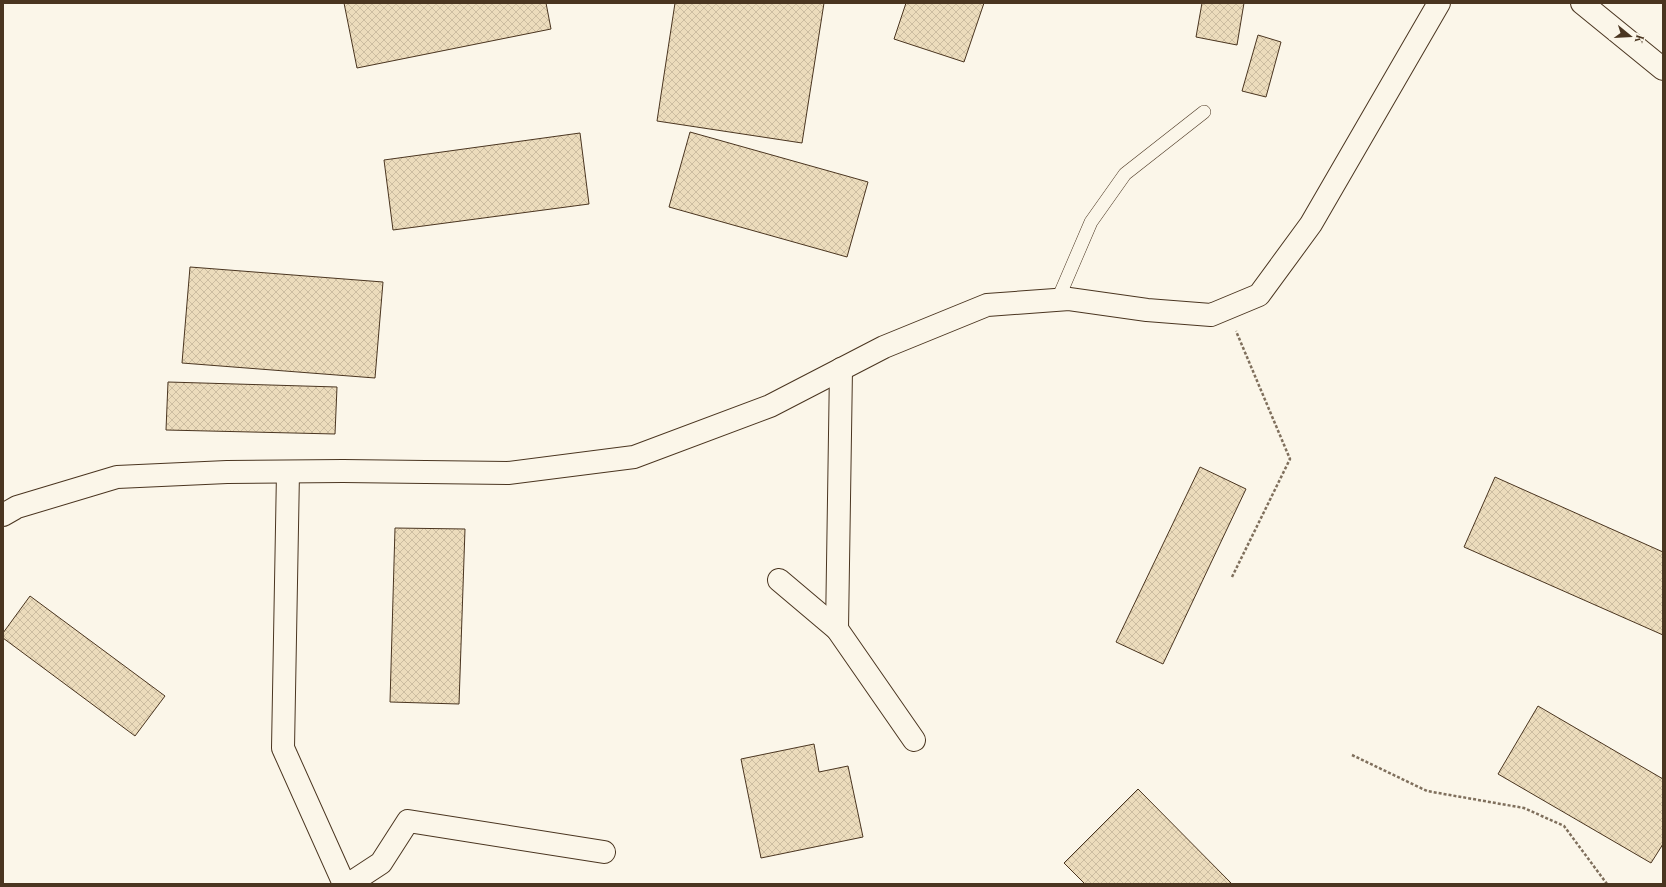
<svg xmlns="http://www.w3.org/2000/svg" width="1666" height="887" font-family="'Playfair Display',serif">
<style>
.building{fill:url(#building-cross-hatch);stroke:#4a3520}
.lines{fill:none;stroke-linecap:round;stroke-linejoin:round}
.service-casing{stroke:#4a3520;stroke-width:14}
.minor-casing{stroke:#4a3520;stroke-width:24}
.tertiary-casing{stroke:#4a3520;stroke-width:24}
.path{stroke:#7f6f5c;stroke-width:2.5;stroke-dasharray:3 2;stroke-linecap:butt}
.service{stroke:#fbf6e9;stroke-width:13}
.minor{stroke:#fbf6e9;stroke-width:22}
.tertiary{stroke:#fbf6e9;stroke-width:22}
</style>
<defs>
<pattern id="building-cross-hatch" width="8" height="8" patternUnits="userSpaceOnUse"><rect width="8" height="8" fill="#ecdcbc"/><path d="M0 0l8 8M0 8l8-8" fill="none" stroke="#ccbda1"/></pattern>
</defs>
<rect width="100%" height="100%" fill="#fbf6e9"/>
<!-- building -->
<g class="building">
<path d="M344,3H546L551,29L357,68Z"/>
<path d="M675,3H824L802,143L657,121Z"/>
<path d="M906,3H984L964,62L894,39Z"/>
<path d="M1202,3H1244L1237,45L1196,37Z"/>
<path d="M1258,35L1281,42L1266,97L1242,91Z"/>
<path d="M690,132L868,182L847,257L669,207Z"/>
<path d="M580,133L589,204L393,230L384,160Z"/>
<path d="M190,267L383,282L375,378L182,363Z"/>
<path d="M168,382L337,387L335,434L166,430Z"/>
<path d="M1200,467L1246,489L1163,664L1116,642Z"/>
<path d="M1495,477L1663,552V635L1464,547Z"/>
<path d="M395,528L465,529L459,704L390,702Z"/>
<path d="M30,596L165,696L135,736L3,638V633Z"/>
<path d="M1538,706L1663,779V844L1651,863L1498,774Z"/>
<path d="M814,744L819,772L848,766L863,837L761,858L741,759Z"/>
<path d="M1138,789L1232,884H1085L1064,863Z"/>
</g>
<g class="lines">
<!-- service casing -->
<g class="service-casing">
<path id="service" d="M1058,299L1091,222L1125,174L1204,112"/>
</g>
<!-- minor casing -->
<g class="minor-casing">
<g id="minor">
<path d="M1582,3L1663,69"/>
<path d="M841,369L837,629L914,740"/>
<path d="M288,472L283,748L344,884"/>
<path d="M779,580L837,629"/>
<path d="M349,884L381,863L408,821L604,852"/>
</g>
</g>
<!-- tertiary casing -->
<g class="tertiary-casing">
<path id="tertiary" d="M3,515L17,507L117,477L227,472L343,471L508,473L634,457L770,406L884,347L987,305L1069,299L1147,310L1211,315L1259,295L1311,224L1439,3"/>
</g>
<!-- path -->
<g class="path">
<path d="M1232,577L1290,459L1236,331"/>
<path d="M1352,755L1427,791L1524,808L1564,826L1607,884"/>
</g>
<!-- service -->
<use href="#service" class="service"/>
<!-- minor -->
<use href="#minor" class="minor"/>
<!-- tertiary -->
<use href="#tertiary" class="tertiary"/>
</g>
<!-- border -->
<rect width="1666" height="887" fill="none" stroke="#4a3520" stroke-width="8"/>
<!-- north arrow -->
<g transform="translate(1630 36) rotate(108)" stroke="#fbf6e9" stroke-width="3" paint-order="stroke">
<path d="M0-3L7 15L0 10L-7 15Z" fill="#4a3520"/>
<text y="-6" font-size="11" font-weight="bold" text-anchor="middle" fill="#4a3520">K</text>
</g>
</svg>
